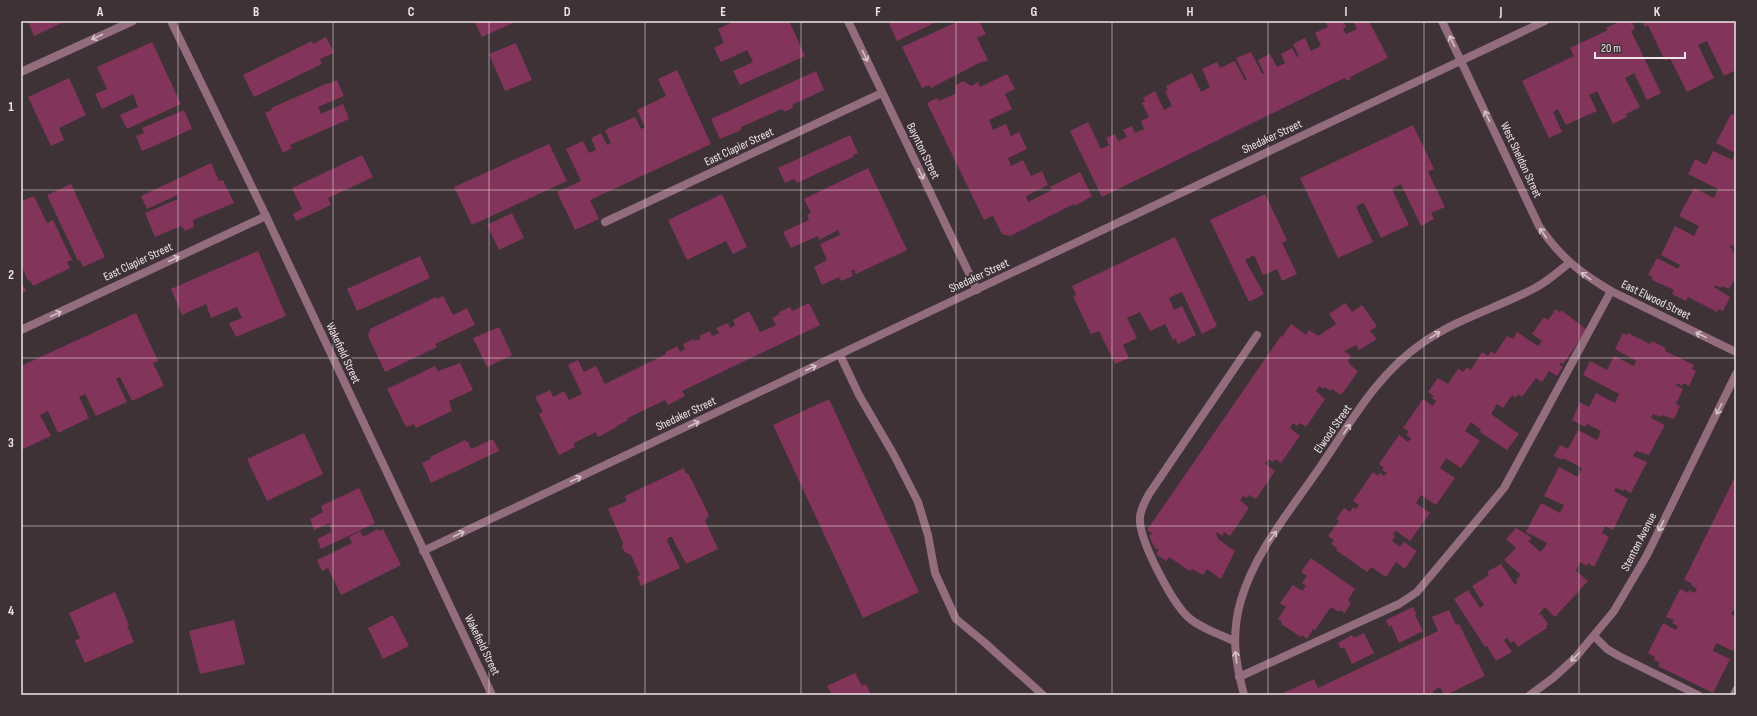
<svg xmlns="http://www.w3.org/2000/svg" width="1757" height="716" font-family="'Sofia Sans Condensed',sans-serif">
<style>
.building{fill:#83345a}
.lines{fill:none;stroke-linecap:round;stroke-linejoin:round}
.service{stroke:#936d7d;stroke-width:8}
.minor{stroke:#936d7d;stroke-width:8}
.oneway{stroke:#d3c2c9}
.grid{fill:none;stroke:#eee6e9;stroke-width:1;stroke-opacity:0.55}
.labels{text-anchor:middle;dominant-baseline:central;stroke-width:4;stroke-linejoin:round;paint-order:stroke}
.street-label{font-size:12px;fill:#eee6e9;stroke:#3e3237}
.neatline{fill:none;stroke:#eee6e9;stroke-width:1.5}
.grid-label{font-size:13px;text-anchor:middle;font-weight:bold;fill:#eee6e9}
</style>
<rect width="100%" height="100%" fill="#3e3237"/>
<!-- building -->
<g class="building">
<path d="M28,21H66L34,36Z"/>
<path d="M474,21H517L482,37Z"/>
<path d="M733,21H789L805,56L740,85L733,71L753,62L747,50L721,62L714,48L724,43L718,29L733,22Z"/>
<path d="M888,21H938L897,41Z"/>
<path d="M959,21H979L986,34L977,38L988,60L984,62L983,61L931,88L929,85L922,88L902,47Z"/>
<path d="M1325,21H1343L1346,27L1343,29L1346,34L1357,29L1353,21H1369L1388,58L1350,77L1351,79L1347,81L1345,78L1334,83L1102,197L1070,131L1088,122L1101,149L1109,145L1106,138L1115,134L1118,141L1127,137L1123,130L1132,126L1135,133L1144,129L1141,121L1149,117L1142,103L1145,101L1143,98L1155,91L1164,110L1172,106L1165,91L1168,90L1166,86L1192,73L1201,92L1210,87L1202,69L1217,62L1220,68L1235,61L1245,81L1247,80L1236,58L1251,52L1262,74L1264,73L1258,60L1270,54L1277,67L1285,63L1281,54L1292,48L1297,57L1299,56L1293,44L1305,38L1311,51L1321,46L1315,33L1328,27Z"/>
<path d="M1620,21H1626L1627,23L1632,21L1635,29L1631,31L1661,93L1647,100L1634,73L1625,78L1640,107L1626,114L1627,117L1613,124L1597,91L1589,95L1597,111L1583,117L1566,125L1558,109L1553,112L1562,132L1549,138L1522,81L1574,56L1570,48L1608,30L1606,28Z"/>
<path d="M1642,21H1736L1735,28L1736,30V70L1724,76L1707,41L1698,45L1714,78L1687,92L1670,58L1665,61L1648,25L1645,27Z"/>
<path d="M326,37L334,53L320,59L322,64L254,97L243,75L312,41L313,44Z"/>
<path d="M152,42L181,104L127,129L120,115L138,107L133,94L102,109L95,94L107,89L97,67Z"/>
<path d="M516,43L532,80L505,91L489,54Z"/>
<path d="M677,70L711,144L590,200L599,219L575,230L557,192L581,181L566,149L583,141L589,153L596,150L591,138L601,133L607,145L611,143L605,130L635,117L641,129L645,127L637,110L666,96L658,79Z"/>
<path d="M816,71L824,90L792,105L793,108L784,112L782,109L741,127V130L720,139L711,119Z"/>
<path d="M1007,74L1015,89L1005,94L1012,109L989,120L993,130L1006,124L1011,136L1019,132L1027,149L1008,158L1011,166L1023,160L1031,176L1042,171L1048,185L1026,196L1028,202L1052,190L1050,187L1080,172L1092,196L1075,206L1074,204L1010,236L1002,234L993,216L1003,211L984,220L927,103L937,98L939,101L955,94L956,85L963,81L971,86L978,82L980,87Z"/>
<path d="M69,78L86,115L59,128L64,140L51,146L28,97Z"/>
<path d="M337,80L344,96L318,107L321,114L343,104L349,119L290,145L292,148L283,153L265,113L272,110L271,108L328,83V84Z"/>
<path d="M184,110L192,129L142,151L136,136L144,133L142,128Z"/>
<path d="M1731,114L1736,116V247L1731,245L1730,247L1733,249L1732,251L1736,253V276L1729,289L1722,286L1721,288L1715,285L1714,287L1730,297L1723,311L1719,309L1717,312L1688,297L1686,301L1672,294L1674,290L1652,280L1653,277L1648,275L1657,258L1678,269L1680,265L1661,255L1675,226L1694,236L1699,226L1679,216L1694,188L1714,198L1718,189L1688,174L1695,159L1706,165L1713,151L1732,160L1735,153L1716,143Z"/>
<path d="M1413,125L1434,169L1428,172L1445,207L1431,213L1434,219L1421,226L1401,184L1392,189L1409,225L1381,238L1364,203L1360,204L1356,207L1373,242L1338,258L1300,178Z"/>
<path d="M850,135L858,153L853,155V157L797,183L794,179L785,183L778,168Z"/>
<path d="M549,144L567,181L472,225L454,187Z"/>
<path d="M362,155L373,177L328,198L331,205L296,221L293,214L302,209L292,188Z"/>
<path d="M211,163L219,181L223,180L234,203L193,220L194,227L185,231L181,226L155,237L145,213L178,199L177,195L147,209L141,196Z"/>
<path d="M868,168L907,250L856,274L854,269L851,271L853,276L841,281L839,277L822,285L814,267L827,260L820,244L840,235L838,230L819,240L818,236L791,248L783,232L809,220L807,215L811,213L804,199Z"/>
<path d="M71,184L105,257L83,267L80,260L78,261L47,195Z"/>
<path d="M722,194L747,247L733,254L726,241L687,260L668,220Z"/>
<path d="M1265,194L1287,240L1282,243L1297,274L1282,281L1277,269L1263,275L1254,255L1245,260L1264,294L1249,302L1210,220Z"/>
<path d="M34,196L47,223L53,220L72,260L67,262L70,268L33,286L30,280L28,281L21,265V201Z"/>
<path d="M512,213L524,238L499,250L487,225Z"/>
<path d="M1175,237L1217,326L1202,334L1182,292L1169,298L1174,310L1182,306L1196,335L1178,344L1175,338L1173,340L1165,324L1150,331L1140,312L1127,318L1137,338L1123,345L1129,358L1115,364L1099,331L1091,334L1073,296L1076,295L1072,286Z"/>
<path d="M258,251L286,316L236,337L229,323L242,318L237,307L211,318L206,304L182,315L171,289Z"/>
<path d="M420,256L430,278L357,311L347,289Z"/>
<path d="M21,281L26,291L21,294Z"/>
<path d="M443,296L453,315L467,308L475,325L435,344L437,347L385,372L368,336L370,329L436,297L437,299Z"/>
<path d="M809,303L820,325L682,391L685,396L668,405L665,400L630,417L627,418L628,420L616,426L617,427L598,437L596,432L574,443L575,447L559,455L539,414L543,412L535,397L550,390L553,397L564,391L569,400L582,394L568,365L578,360L584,372L596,366L605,384L666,354V352L677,346L680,352L685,349L683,344L694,339L695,341L701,339L699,336L710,331L712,336L719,333L716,328L728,323L730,328L735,325L733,320L749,311L760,332L776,325L772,318L780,314L779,312L790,307L792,311Z"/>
<path d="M1345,303L1352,312L1362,305L1377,326L1370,331L1377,339L1359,350L1356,345L1344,351L1351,356L1348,361L1350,363L1349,364L1358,371L1350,383L1341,395L1332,389L1331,391L1324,387L1323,389L1319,386L1316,391L1325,399L1306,427L1300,423L1297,426L1293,423L1290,428L1300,436L1281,463L1275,459L1273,462L1268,459L1265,464L1275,471L1256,499L1249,495L1247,498L1243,496L1240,500L1249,508L1230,536L1224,532L1222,536L1217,532L1216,534L1219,540L1235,551L1221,579L1207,569L1203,575L1192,569L1190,571L1169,557L1166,561L1156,554L1159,550L1155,548L1149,536L1152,533L1147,530L1281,336L1282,337L1291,324L1306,335L1309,330L1318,336L1336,324L1329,314Z"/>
<path d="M1556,309L1560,313L1561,310L1587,330L1563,364L1561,362L1560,365L1563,367L1557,376L1549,371L1542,382L1536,378L1522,397L1518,394L1516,398L1512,395L1503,408L1497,404L1491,414L1519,434L1507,450L1480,432L1481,430L1471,422L1465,431L1480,441L1461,468L1446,458L1440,468L1455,478L1436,505L1421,495L1416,503L1430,513L1410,541L1396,531L1393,534L1395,536L1392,541L1400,547L1404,542L1417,551L1405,569L1396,562L1386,577L1371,567L1367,572L1336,550L1337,548L1331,544L1334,540L1328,536L1339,521L1336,519L1344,508L1350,512L1353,507L1356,509L1359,505L1353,501L1373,472L1378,476L1380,473L1384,476L1387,473L1382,470L1384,468L1379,464L1399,435L1408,442L1411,438L1406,435L1409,431L1403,428L1423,399L1433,406L1436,401L1432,398L1434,396L1428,392L1438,378L1448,384L1458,369L1463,372L1467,367L1471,370L1482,352L1488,356L1491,351L1495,354L1507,336L1513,339L1517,332L1538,346L1542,341L1532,334L1544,317L1548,320Z"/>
<path d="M136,313L158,361L153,363L164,386L132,401L120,377L116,379L127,402L96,416L85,394L79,397L89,418L58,433L48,411L40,415L51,436L21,450V366Z"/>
<path d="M499,327L512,355L487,367L473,338Z"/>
<path d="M1623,333L1627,335L1628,333L1650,344L1652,341L1666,348L1665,351L1694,365L1692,369L1696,371L1689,386L1683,383L1682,386L1677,383L1676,385L1683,389L1676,404L1680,406L1674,419L1662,415L1660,417L1653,414L1651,418L1665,425L1649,455L1636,451L1633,456L1647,462L1631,493L1624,489L1623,491L1616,488L1614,491L1628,499L1613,530L1605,526L1602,533L1609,537L1594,567L1588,563L1587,566L1580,562L1576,571L1588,581L1555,617L1545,607L1539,614V616L1541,614L1548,624L1546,626L1547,628L1518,647L1514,641L1511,643L1507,638L1504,640L1512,652L1496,661L1487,646L1485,647L1454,599L1468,590L1480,608L1484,605L1472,586L1489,575L1487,572L1501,564L1515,585L1518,582L1516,580L1521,575L1504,560L1516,548L1506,539L1516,528L1532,538L1528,541L1540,552L1544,548L1547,543L1526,532L1541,503L1560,513L1564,505L1544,496L1559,467L1578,477L1582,468L1563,458L1562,460L1554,456L1560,445L1568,449L1578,430L1597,440L1601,431L1587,424L1585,427L1572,420L1580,402L1589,407L1596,393L1615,403L1619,394L1583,375L1590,361L1607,370L1614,356L1634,366L1636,361L1615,349Z"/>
<path d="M460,363L473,390L449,401L452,411L416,428L414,424L406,427L387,389L435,366L438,371Z"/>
<path d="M829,399L919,592L863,618L773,425Z"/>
<path d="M304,433L323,474L267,501L247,459Z"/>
<path d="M493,439L499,451L431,483L422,463L431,459L430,457L465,440L466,442L468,441L471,449Z"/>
<path d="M684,468L686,474L688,473L709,515L705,521L718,549L686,564L672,537H669L667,541L680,568L641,586L637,576L640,575L631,555L625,552L622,547L623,543L608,509L627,501L625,496Z"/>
<path d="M1736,475V606L1731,614L1736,617V646L1733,651L1716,643L1713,651L1730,659L1713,693L1658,666L1660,663L1654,660L1655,657L1648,653L1663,623L1676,630L1678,626L1672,623L1674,620L1666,617L1680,589L1688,593L1689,590L1695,593L1697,589L1691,585L1692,583L1684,580Z"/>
<path d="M359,488L375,523L321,549L317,539L332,532L329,523L314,530L310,519L323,512L321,506Z"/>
<path d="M378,529L379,531L383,529L401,565L341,595L328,568L322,571L317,560L352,543L349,537L360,531L363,537Z"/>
<path d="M1311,558L1355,589L1348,600L1351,603L1345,613L1340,610L1339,612L1331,607L1315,630L1313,629L1307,639L1302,635L1301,637L1281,624L1282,622L1278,619L1286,607L1280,603L1293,585L1302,591L1306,586L1302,583L1307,576L1301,572Z"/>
<path d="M115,592L129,625L127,626L134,642L85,663L75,641L80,638L69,613Z"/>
<path d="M1413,607L1417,614L1415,615L1423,631L1399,643L1391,625L1389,627L1386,620Z"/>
<path d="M1449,610L1456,625L1459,624L1485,676L1446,695H1444L1440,687L1433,691L1434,695H1279L1314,679L1318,688L1438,631L1432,617Z"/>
<path d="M393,615L409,646L383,659L368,628Z"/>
<path d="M234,620L245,664L200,674L189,631Z"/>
<path d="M1364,633L1374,653L1352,664L1344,647L1341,649L1338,643L1352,635L1354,638Z"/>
<path d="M855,673L862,686L866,684L871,695H832L827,686Z"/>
</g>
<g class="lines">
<!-- service -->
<g class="service">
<path d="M840,355L859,395L894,455L918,502L928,535L935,573L956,619L984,642L1043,695"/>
<path d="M1595,637L1607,649L1619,656L1698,695"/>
<path d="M1234,641C1219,634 1200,628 1188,617C1172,602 1138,539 1140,517C1141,508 1145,501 1149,494L1257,335"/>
<path d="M1239,677L1399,604L1417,592L1504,488L1611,291"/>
<path d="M1734,695L1736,690"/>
</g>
<!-- minor -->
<g class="minor">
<path d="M171,21L266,216L492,695"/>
<path d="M848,21L977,290"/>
<path d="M1442,21L1539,226C1560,257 1579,272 1611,291L1736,352"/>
<path d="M21,72L133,21"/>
<path d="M605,222L882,93"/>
<path d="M21,330L266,216"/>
<path d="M423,551L1545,21"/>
<path d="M1244,695C1235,661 1231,634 1241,600C1255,552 1290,511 1318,470C1348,427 1376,375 1421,344C1456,319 1497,308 1535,288C1547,282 1558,272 1569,263"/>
<path d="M1530,695L1553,678L1575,658L1614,611L1647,555L1736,374"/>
</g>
</g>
<!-- one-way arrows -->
<defs><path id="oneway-shaft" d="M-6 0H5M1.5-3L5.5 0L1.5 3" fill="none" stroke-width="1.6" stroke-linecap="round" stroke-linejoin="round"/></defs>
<g class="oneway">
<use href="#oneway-shaft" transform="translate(97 37) rotate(155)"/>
<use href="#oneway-shaft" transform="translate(1452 41) rotate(-116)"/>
<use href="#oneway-shaft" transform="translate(865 56) rotate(65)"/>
<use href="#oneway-shaft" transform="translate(1487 116) rotate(-115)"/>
<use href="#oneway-shaft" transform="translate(921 174) rotate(64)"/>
<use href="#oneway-shaft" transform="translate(1543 233) rotate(-124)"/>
<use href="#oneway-shaft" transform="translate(174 259) rotate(-25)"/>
<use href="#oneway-shaft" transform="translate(1586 276) rotate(-144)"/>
<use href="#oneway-shaft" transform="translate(56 314) rotate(-25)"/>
<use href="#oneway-shaft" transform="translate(1435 335) rotate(-32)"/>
<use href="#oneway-shaft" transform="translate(1701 335) rotate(-154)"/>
<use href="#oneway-shaft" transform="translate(811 368) rotate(-25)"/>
<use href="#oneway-shaft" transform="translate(1719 409) rotate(116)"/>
<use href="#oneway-shaft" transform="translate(694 424) rotate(-25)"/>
<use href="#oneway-shaft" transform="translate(1347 429) rotate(-55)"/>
<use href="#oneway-shaft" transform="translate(576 479) rotate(-25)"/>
<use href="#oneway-shaft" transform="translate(1661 526) rotate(116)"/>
<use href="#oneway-shaft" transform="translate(459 534) rotate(-25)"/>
<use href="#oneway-shaft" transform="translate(1273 536) rotate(-55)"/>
<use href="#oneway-shaft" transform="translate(1236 657) rotate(-97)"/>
<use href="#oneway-shaft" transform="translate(1575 657) rotate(135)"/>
</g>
<!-- grid -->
<path class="grid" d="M178,21V695M333,21V695M489,21V695M645,21V695M801,21V695M956,21V695M1112,21V695M1268,21V695M1424,21V695M1579,21V695M21,190H1736M21,358H1736M21,526H1736"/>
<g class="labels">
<!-- street labels -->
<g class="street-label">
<text transform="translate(1272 137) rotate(-25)">Shedaker Street</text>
<text transform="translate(739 147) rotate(-25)">East Clapier Street</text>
<text transform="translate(923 151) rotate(64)">Baynton Street</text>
<text transform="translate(1521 160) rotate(65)">West Sheldon Street</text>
<text transform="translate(138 262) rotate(-25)">East Clapier Street</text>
<text transform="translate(979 276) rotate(-25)">Shedaker Street</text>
<text transform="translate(1656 300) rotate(26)">East Elwood Street</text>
<text transform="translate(343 353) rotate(65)">Wakefield Street</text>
<text transform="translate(686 414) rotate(-25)">Shedaker Street</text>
<text transform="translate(1333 429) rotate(-55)">Elwood Street</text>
<text transform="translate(1639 542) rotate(-63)">Stenton Avenue</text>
<text transform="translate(482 645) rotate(64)">Wakefield Street</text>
</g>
</g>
<!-- border -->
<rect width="1757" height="716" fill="none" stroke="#3e3237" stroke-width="44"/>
<!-- scale -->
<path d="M1595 52v6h90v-6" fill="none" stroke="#eee6e9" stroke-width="2"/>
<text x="1601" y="52" font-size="12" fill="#eee6e9" stroke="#3e3237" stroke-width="3" paint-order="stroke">20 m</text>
<rect x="22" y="22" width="1713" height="672" class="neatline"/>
<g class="grid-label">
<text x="100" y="16">A</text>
<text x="256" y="16">B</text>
<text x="411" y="16">C</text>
<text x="567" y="16">D</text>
<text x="723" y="16">E</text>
<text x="878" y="16">F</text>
<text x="1034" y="16">G</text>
<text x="1190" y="16">H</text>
<text x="1346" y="16">I</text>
<text x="1501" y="16">J</text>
<text x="1657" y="16">K</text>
<text x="11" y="111">1</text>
<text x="11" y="279">2</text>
<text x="11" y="447">3</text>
<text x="11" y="615">4</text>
</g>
</svg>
